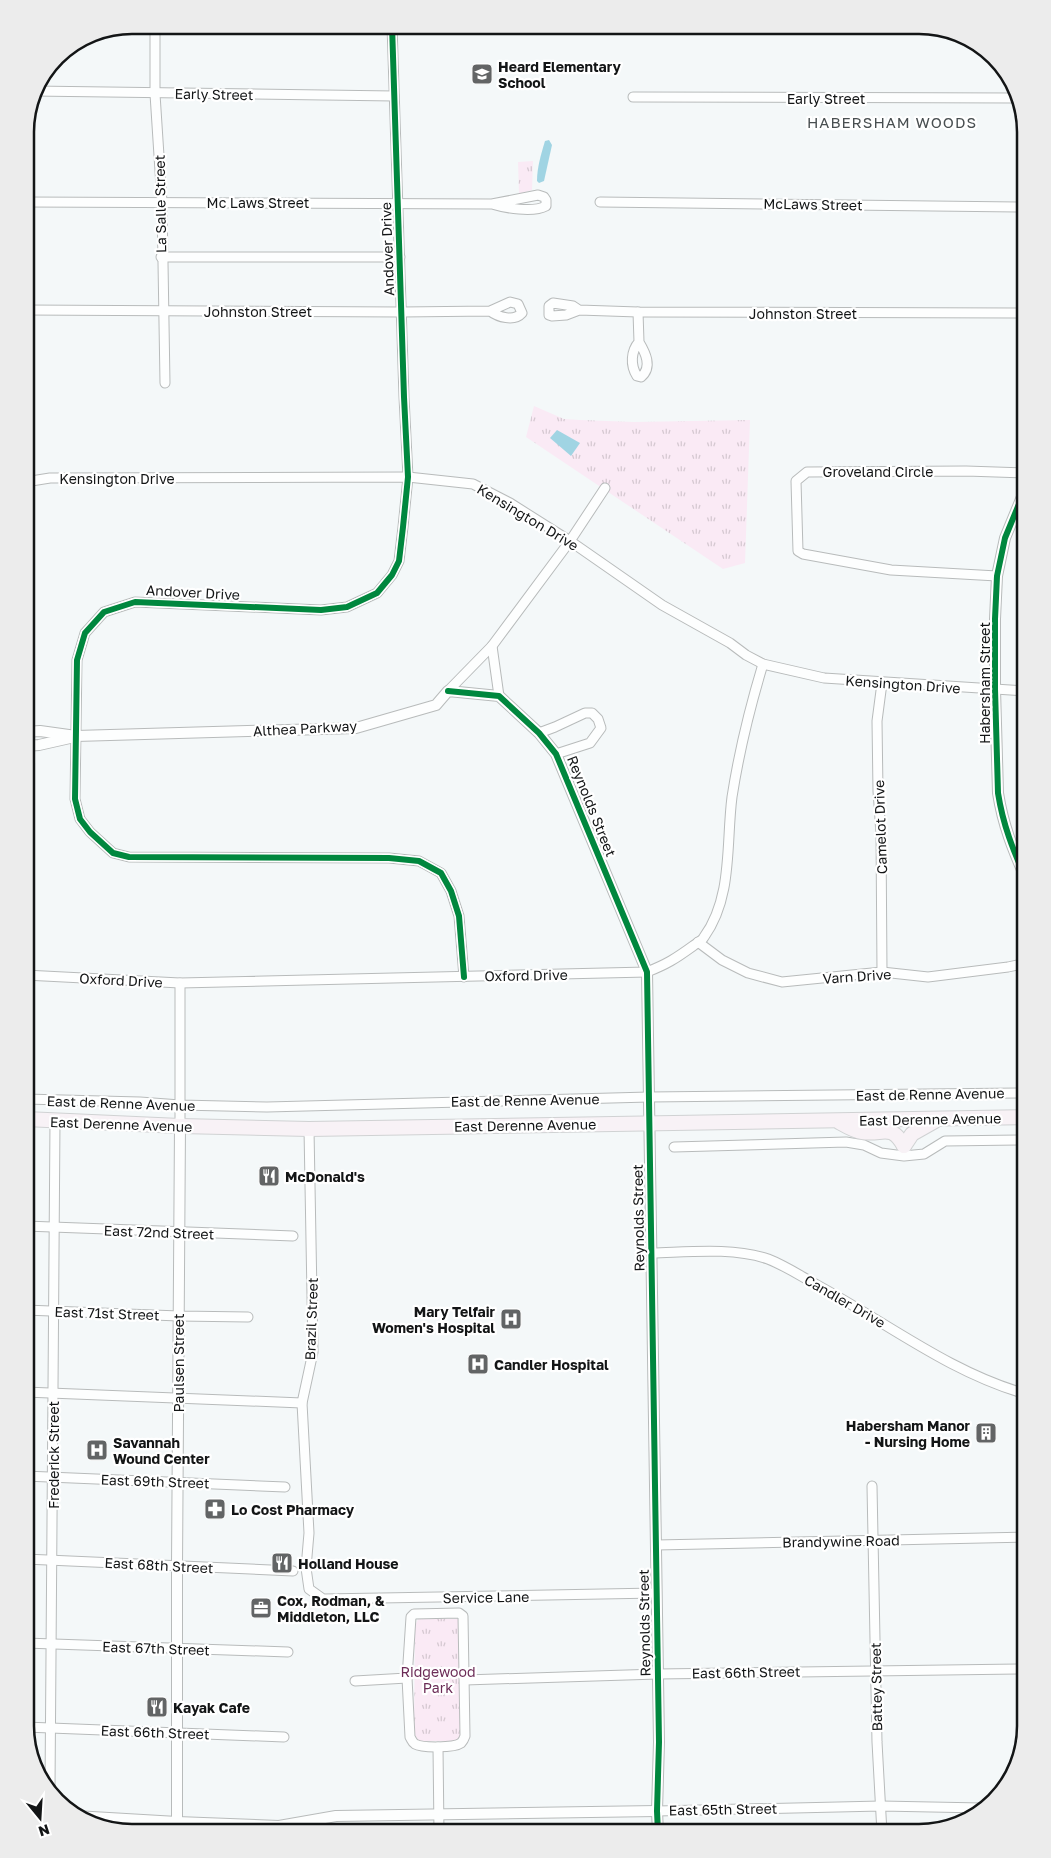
<svg xmlns="http://www.w3.org/2000/svg" width="1051" height="1858" font-family="'Golos Text',sans-serif">
<style>
.park{fill:url(#park-tufts)}
.water{fill:#a0d4e3}
.lines{fill:none;stroke-linecap:round;stroke-linejoin:round}
.minor-casing{stroke:#b8bbbb;stroke-width:11}
.tertiary-casing{stroke:#b8bbbb;stroke-width:12}
.trunk-casing{stroke:#d0d2d3;stroke-width:16}
.minor{stroke:#fdfefe;stroke-width:9}
.tertiary{stroke:#fdfefe;stroke-width:10}
.trunk{stroke:#f8f2f6;stroke-width:14}
.cycleway-casing{stroke:#fff;stroke-width:9}
.cycleway{stroke:#00873e;stroke-width:6}
.labels{text-anchor:middle;dominant-baseline:central;stroke-width:4.5;stroke-linejoin:round;paint-order:stroke}
.poi-label{font-size:14px;font-weight:bold;fill:#131516;stroke:#fff;text-anchor:start}
.street-label{font-size:14px;fill:#131516;stroke:#fff}
.park-label{font-size:14px;fill:#6c2c57;stroke:#fff}
.neighbourhood-label{font-size:15px;letter-spacing:1px;fill:#494f51;stroke:#fff}
.rim{fill:none;stroke:#131516;stroke-width:2.5}
</style>
<defs>
<pattern id="park-tufts" width="24" height="20" patternUnits="userSpaceOnUse" patternTransform="scale(1.25)"><rect width="24" height="20" fill="#faeaf5"/><path d="M3 7l-1-3M5 7V3M7 7l1-3M15 17l-1-3M17 17v-4M19 17l1-3" fill="none" stroke="#d5c8d1"/></pattern>
</defs>
<rect width="100%" height="100%" fill="#f4f8f9"/>
<!-- park -->
<g class="park">
<path d="M533,161L532,190L519,194L518,162Z"/>
<path d="M534,406L564,419L580,420L634,422L750,420L745,563L723,569L526,437Z"/>
<path d="M419,1618L460,1619L462,1735L459,1741H419L414,1734L415,1625Z"/>
</g>
<!-- water -->
<g class="water">
<path d="M549,140L552,145L544,181L539,183L537,181C537,168 541,154 545,141Z"/>
<path d="M557,430L580,443L571,456L550,438Z"/>
</g>
<g class="lines">
<!-- minor casing -->
<g class="minor-casing">
<g id="minor">
<path d="M155,25V94L162,202L165,383"/>
<path d="M392,25L404,397L408,477L403,527L399,561L392,575L377,593L347,607L321,610L135,602L104,612L85,633L77,660L75,799L80,819L90,832L113,853L129,857L389,858L419,861L441,873L451,891L459,916L464,977"/>
<path d="M33,91L394,96"/>
<path d="M633,97L1018,98"/>
<path d="M25,202L492,204L538,195L544,197L546,200V206C533,213 505,208 492,204"/>
<path d="M600,202L1026,207"/>
<path d="M161,257H400"/>
<path d="M25,310L402,312L490,311L510,302L518,304L522,313C514,322 498,317 490,311"/>
<path d="M579,310L573,306L553,303L549,306V315L552,316L566,315L579,310L638,312L1026,313"/>
<path d="M638,312L639,342C631,351 630,365 637,376L641,377C653,367 645,352 639,342"/>
<path d="M25,482L50,478L408,477L473,484L510,503L570,541L662,605L730,643L746,655L763,664L824,678L1026,691"/>
<path d="M997,576L891,570L803,554L798,551L796,481L807,472L966,471L1026,473"/>
<path d="M492,646L499,696"/>
<path d="M448,691L492,646L570,541L605,488"/>
<path d="M539,733L555,727L585,713H592L598,719L601,728L590,743L556,754"/>
<path d="M698,942L722,960L748,973L782,982L882,972L928,977L1008,967L1026,963"/>
<path d="M882,972L881,834L878,791L877,721L882,683"/>
<path d="M25,975L180,983L647,972C667,964 675,959 693,946C697,943 702,941 704,937C733,897 726,843 732,797C739,752 750,707 763,664"/>
<path d="M25,1099L140,1102L180,1105L267,1107L649,1097L1026,1093"/>
<path d="M180,1126V983"/>
<path d="M309,1129L313,1352L302,1403L309,1533L306,1568L309,1589L323,1599L656,1593"/>
<path d="M674,1147L846,1142L864,1145L881,1153L904,1156L924,1154L945,1141L1026,1140"/>
<path d="M25,1226L293,1236"/>
<path d="M652,1253C689,1252 732,1247 768,1259C786,1266 802,1277 819,1286C887,1323 951,1373 1026,1394"/>
<path d="M25,1310L179,1316L248,1317"/>
<path d="M25,1392L302,1403"/>
<path d="M25,1476L285,1487"/>
<path d="M872,1486L877,1742L882,1833"/>
<path d="M656,1545L1026,1537"/>
<path d="M25,1559L293,1571"/>
<path d="M459,1613L463,1616L465,1736C464,1739 463,1741 461,1743C454,1748 422,1748 415,1744C412,1742 412,1740 410,1737L407,1678L411,1617L414,1614Z"/>
<path d="M25,1643L288,1652"/>
<path d="M465,1680L658,1674L1026,1669"/>
<path d="M355,1681L407,1678"/>
<path d="M25,1727L284,1737"/>
<path d="M438,1747L439,1833"/>
<path d="M50,1789L55,1121"/>
<path d="M657,1811L881,1806L982,1808"/>
</g>
</g>
<!-- tertiary casing -->
<g class="tertiary-casing">
<g id="tertiary">
<path d="M25,732L40,731L76,736L356,728L436,705L448,691L499,696L539,733L556,754L647,972L659,1742L657,1811L658,1833"/>
<path d="M25,746L39,745L70,738"/>
<path d="M1026,879C1013,850 1003,825 998,793L995,689V619L997,576L1005,538L1026,487"/>
<path d="M75,1816L177,1822L279,1826L336,1816L657,1811"/>
<path d="M177,1833V1566L180,1126"/>
</g>
</g>
<!-- trunk casing -->
<g class="trunk-casing">
<g id="trunk">
<path d="M25,1119L180,1126L309,1129L1026,1117"/>
<path d="M839,1122C846,1126 854,1131 862,1132C884,1135 891,1123 904,1146"/>
<path d="M904,1146L912,1134L935,1121"/>
</g>
</g>
<!-- minor -->
<use href="#minor" class="minor"/>
<!-- tertiary -->
<use href="#tertiary" class="tertiary"/>
<!-- trunk -->
<use href="#trunk" class="trunk"/>
<!-- cycleway casing -->
<g class="cycleway-casing">
<g id="cycleway">
<path d="M392,25L404,397L408,477L403,527L399,561L392,575L377,593L347,607L321,610L135,602L104,612L85,633L77,660L75,799L80,819L90,832L113,853L129,857L389,858L419,861L441,873L451,891L459,916L464,977"/>
<path d="M448,691L499,696L539,733L556,754L647,972L659,1742L657,1811L658,1833"/>
<path d="M1026,879C1013,850 1003,825 998,793L995,689V619L997,576L1005,538L1026,487"/>
</g>
</g>
<!-- cycleway -->
<use href="#cycleway" class="cycleway"/>
</g>
<!-- icons -->
<defs>
<g id="school-square" transform="scale(1.125)"><rect x="-9" y="-9" width="18" height="18" rx="4" fill="#626465" stroke="#fff"/><path d="M0-5L7-2L0 1L-7-2ZM-4 1L0 2.5L4 1V4Q0 6-4 4Z" fill="#fff"/></g>
<g id="restaurant-square" transform="scale(1.125)"><rect x="-9" y="-9" width="18" height="18" rx="4" fill="#626465" stroke="#fff"/><path d="M-5-6h1v4h1v-4h1v4h1v-4h1v5L-1.5 .5V6h-2V.5L-5-1ZM5-6V6H3V1.5H1.5Q1.5-4 5-6Z" fill="#fff"/></g>
<g id="hospital-square" transform="scale(1.125)"><rect x="-9" y="-9" width="18" height="18" rx="4" fill="#626465" stroke="#fff"/><path d="M-5-5h3v3.5h4V-5h3V5h-3V1.5h-4V5h-3Z" fill="#fff"/></g>
<g id="building-square" transform="scale(1.125)"><rect x="-9" y="-9" width="18" height="18" rx="4" fill="#626465" stroke="#fff"/><path d="M-4-6H4V6H1V3H-1V6H-4ZM-2.5-4.3h1.7v1.8h-1.7ZM.8-4.3h1.7v1.8H.8ZM-2.5-1h1.7V.8h-1.7ZM.8-1h1.7V.8H.8Z" fill="#fff"/></g>
<g id="pharmacy-square" transform="scale(1.125)"><rect x="-9" y="-9" width="18" height="18" rx="4" fill="#626465" stroke="#fff"/><path d="M-2-6h4v4h4v4h-4v4h-4v-4h-4v-4h4Z" fill="#fff"/></g>
<g id="office-square" transform="scale(1.125)"><rect x="-9" y="-9" width="18" height="18" rx="4" fill="#626465" stroke="#fff"/><path d="M-6-3h4V-5.5h4V-3h4V5H-6ZM-1-4.5V-3h2v-1.5ZM-6 0V1H6V0Z" fill="#fff"/></g>
</defs>
<g fill-rule="evenodd">
<use href="#school-square" x="482" y="74"/>
<use href="#restaurant-square" x="269" y="1176"/>
<use href="#hospital-square" x="511" y="1319"/>
<use href="#hospital-square" x="478" y="1364"/>
<use href="#building-square" x="986" y="1433"/>
<use href="#hospital-square" x="97" y="1450"/>
<use href="#pharmacy-square" x="215" y="1509"/>
<use href="#restaurant-square" x="282" y="1563"/>
<use href="#office-square" x="261" y="1608"/>
<use href="#restaurant-square" x="157" y="1707"/>
</g>
<g class="labels">
<!-- poi labels -->
<g class="poi-label">
<text x="498" y="66">Heard Elementary<tspan x="498" dy="16">School</tspan></text>
<text x="285" y="1176">McDonald's</text>
<text x="495" y="1311" text-anchor="end">Mary Telfair<tspan x="495" dy="16">Women's Hospital</tspan></text>
<text x="494" y="1364">Candler Hospital</text>
<text x="970" y="1425" text-anchor="end">Habersham Manor<tspan x="970" dy="16">- Nursing Home</tspan></text>
<text x="113" y="1442">Savannah<tspan x="113" dy="16">Wound Center</tspan></text>
<text x="231" y="1509">Lo Cost Pharmacy</text>
<text x="298" y="1563">Holland House</text>
<text x="277" y="1600">Cox, Rodman, &amp;<tspan x="277" dy="16">Middleton, LLC</tspan></text>
<text x="173" y="1707">Kayak Cafe</text>
</g>
<!-- street labels -->
<g class="street-label">
<text transform="translate(214 94) rotate(1)">Early Street</text>
<text x="826" y="98">Early Street</text>
<text x="258" y="202">Mc Laws Street</text>
<text transform="translate(160 204) rotate(-91)">La Salle Street</text>
<text transform="translate(813 204) rotate(1)">McLaws Street</text>
<text transform="translate(387 249) rotate(-92)">Andover Drive</text>
<text x="258" y="311">Johnston Street</text>
<text x="803" y="313">Johnston Street</text>
<text x="878" y="471">Groveland Circle</text>
<text x="117" y="478">Kensington Drive</text>
<text transform="translate(528 517) rotate(31)">Kensington Drive</text>
<text transform="translate(193 592) rotate(3)">Andover Drive</text>
<text transform="translate(984 683) rotate(-90)">Habersham Street</text>
<text transform="translate(903 684) rotate(4)">Kensington Drive</text>
<text transform="translate(305 728) rotate(-3)">Althea Parkway</text>
<text transform="translate(592 806) rotate(68)">Reynolds Street</text>
<text transform="translate(880 827) rotate(-92)">Camelot Drive</text>
<text transform="translate(526 975) rotate(-1)">Oxford Drive</text>
<text transform="translate(857 976) rotate(-4)">Varn Drive</text>
<text transform="translate(121 980) rotate(3)">Oxford Drive</text>
<text transform="translate(930 1094) rotate(-1)">East de Renne Avenue</text>
<text transform="translate(525 1100) rotate(-1)">East de Renne Avenue</text>
<text transform="translate(121 1103) rotate(2)">East de Renne Avenue</text>
<text transform="translate(930 1119) rotate(-1)">East Derenne Avenue</text>
<text transform="translate(121 1124) rotate(2)">East Derenne Avenue</text>
<text transform="translate(525 1125) rotate(-1)">East Derenne Avenue</text>
<text transform="translate(638 1218) rotate(-91)">Reynolds Street</text>
<text transform="translate(159 1232) rotate(2)">East 72nd Street</text>
<text transform="translate(845 1301) rotate(30)">Candler Drive</text>
<text transform="translate(107 1313) rotate(2)">East 71st Street</text>
<text transform="translate(311 1319) rotate(-88)">Brazil Street</text>
<text transform="translate(178 1363) rotate(-90)">Paulsen Street</text>
<text transform="translate(53 1455) rotate(-90)">Frederick Street</text>
<text transform="translate(155 1481) rotate(2)">East 69th Street</text>
<text transform="translate(841 1541) rotate(-1)">Brandywine Road</text>
<text transform="translate(159 1565) rotate(3)">East 68th Street</text>
<text transform="translate(486 1597) rotate(-1)">Service Lane</text>
<text transform="translate(644 1623) rotate(-91)">Reynolds Street</text>
<text transform="translate(156 1648) rotate(2)">East 67th Street</text>
<text transform="translate(746 1672) rotate(-1)">East 66th Street</text>
<text transform="translate(876 1687) rotate(-91)">Battey Street</text>
<text transform="translate(155 1732) rotate(2)">East 66th Street</text>
<text transform="translate(723 1809) rotate(-1)">East 65th Street</text>
</g>
<!-- park labels -->
<g class="park-label">
<text x="438" y="1671">Ridgewood<tspan x="438" dy="16">Park</tspan></text>
</g>
<!-- neighbourhood labels -->
<g class="neighbourhood-label">
<text x="892" y="122">HABERSHAM WOODS</text>
</g>
</g>
<!-- crop -->
<path d="M0 0H1051V1858H0ZM132 34H919A98 98 0 0 1 1017 132V1726A98 98 0 0 1 919 1824H132A98 98 0 0 1 34 1726V132A98 98 0 0 1 132 34Z" fill="#ececec" fill-rule="evenodd"/>
<path class="rim" d="M132 34H919A98 98 0 0 1 1017 132V1726A98 98 0 0 1 919 1824H132A98 98 0 0 1 34 1726V132A98 98 0 0 1 132 34Z"/>
<!-- north arrow -->
<g transform="translate(40 1818) rotate(162)" stroke="#ffffff" stroke-width="4" paint-order="stroke">
<path d="M0-4L9 19L0 12L-9 19Z" fill="#131516"/>
<text y="-8" font-size="14" font-weight="bold" text-anchor="middle" fill="#131516">N</text>
</g>
</svg>
